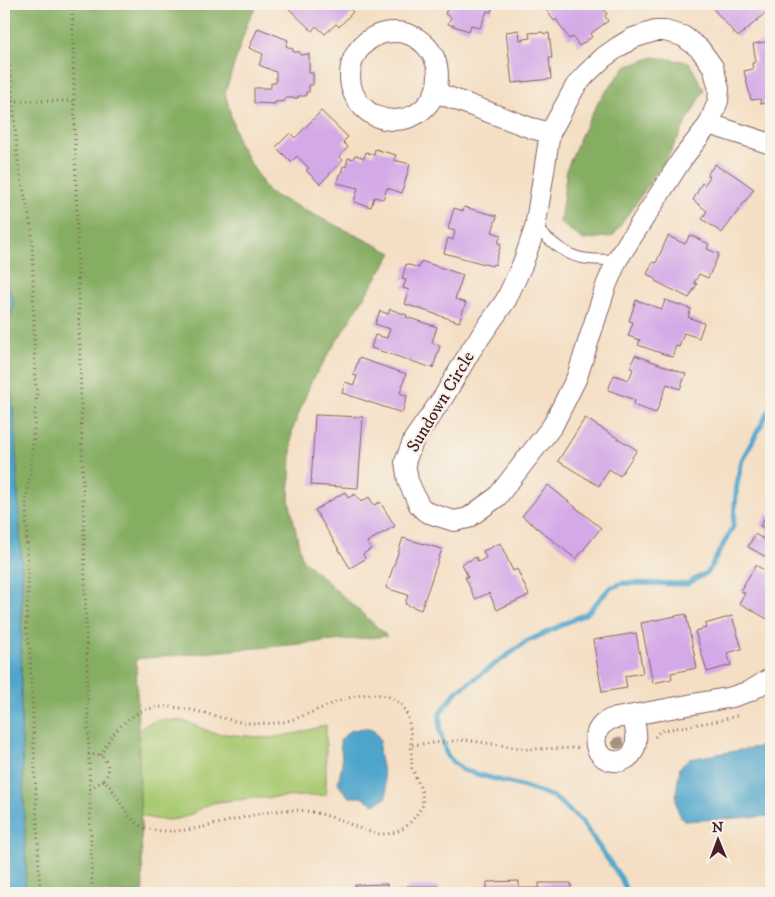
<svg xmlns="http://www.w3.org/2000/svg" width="775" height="897" font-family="'IM FELL DW Pica',serif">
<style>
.green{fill:#a9ca72;stroke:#7a744e}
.forest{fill:#86ae64;stroke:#686648}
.water{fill:#4ea5cb;stroke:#4c627b}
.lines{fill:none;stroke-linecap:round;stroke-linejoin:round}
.stream{stroke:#4ea5cb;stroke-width:5}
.building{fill:#d4a9e7}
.service-casing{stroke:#866261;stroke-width:12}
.minor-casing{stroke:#866261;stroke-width:22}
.path{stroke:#866261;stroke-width:3;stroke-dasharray:1 4;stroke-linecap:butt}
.service{stroke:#fff;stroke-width:10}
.minor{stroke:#fff;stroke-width:20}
.tree{fill:#a6917b}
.labels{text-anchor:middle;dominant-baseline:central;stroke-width:4.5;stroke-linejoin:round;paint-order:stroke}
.street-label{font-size:18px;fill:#4a1f2b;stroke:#f7f3e8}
</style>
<rect width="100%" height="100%" fill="#f7f3e8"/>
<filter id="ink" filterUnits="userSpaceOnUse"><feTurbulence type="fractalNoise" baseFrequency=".02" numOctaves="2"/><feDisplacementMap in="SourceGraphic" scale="10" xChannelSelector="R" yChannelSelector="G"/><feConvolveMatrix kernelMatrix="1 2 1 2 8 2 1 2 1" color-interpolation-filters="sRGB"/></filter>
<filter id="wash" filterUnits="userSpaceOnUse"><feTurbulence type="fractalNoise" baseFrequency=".0096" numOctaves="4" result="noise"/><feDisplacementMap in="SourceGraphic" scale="20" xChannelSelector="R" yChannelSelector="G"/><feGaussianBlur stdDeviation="1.12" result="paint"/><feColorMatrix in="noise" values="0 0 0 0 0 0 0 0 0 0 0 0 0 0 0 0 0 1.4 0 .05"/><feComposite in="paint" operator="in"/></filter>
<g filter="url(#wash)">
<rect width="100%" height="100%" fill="#f4dfc4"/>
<!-- green -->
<path class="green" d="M161,720L184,721L213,733L270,738L298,733L326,725V795C290,797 254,797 218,802C207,803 197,812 187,816C173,822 152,821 139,814L133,734C142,726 149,722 161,720Z"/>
<!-- forest -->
<g class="forest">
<path d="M10,4H258L248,21L225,93L238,142L268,192L392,253L311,382L292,431L289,500L302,559L387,636L136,659L143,893H25L26,868L21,719L22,573L15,432L8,358L9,322L14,304L7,283L4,237V38Z"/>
<path d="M654,57L689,62L704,90L667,158L613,236L584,240L560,223L567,168L582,133L600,99L625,67Z"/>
</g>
<!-- water -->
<g class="water">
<path d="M4,237L7,283L14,304L9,322L8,358L15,432L22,573L21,719L26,868L25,893H4Z"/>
<path d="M363,728L373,730L380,739L379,753L387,791L386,798L374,804L361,797H349C333,780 339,784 342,765C343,758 340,748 340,741L349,731Z"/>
<path d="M769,745L771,746V816L685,821C670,807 678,785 680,767L689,759Z"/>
</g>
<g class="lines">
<!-- stream -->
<path class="stream" d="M627,893L621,878L581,821L554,797L528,788L462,770L447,756L440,731V713L456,692L526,642L587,613L610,588L623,583L687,584L708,572L733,527L737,484L742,460L771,407"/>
</g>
<g id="blocks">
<!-- building -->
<g class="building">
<path d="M284,4H345L353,12L339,27L336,24L325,34L316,26L312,31Z"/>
<path d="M449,4H494L491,12L487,11L480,28L471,25L469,31L448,24L451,17L445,14Z"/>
<path d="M542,4H600L607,14L605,16L608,21L590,34L592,37L579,46L573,37L569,39L556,19L554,21Z"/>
<path d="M709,4H771V8L738,37Z"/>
<path d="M258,28L288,40L286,46L293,49V52H300V55L309,54V73H313V85H309V92H306V96H298V98H285V101L275,102V104L254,103V88H271V83H276V72L259,65L263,54L249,48Z"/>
<path d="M519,30L520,40L530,38L529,33L543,32L544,34L549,33L552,58H549L551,79L512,83L506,32Z"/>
<path d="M771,41V102L761,104L760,99L751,100L744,71L753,69L752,63L756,62L753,44Z"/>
<path d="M321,111L348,137L343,142L348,147L339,157L343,160L320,184L306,170L309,168L297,156L291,162L276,147L290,133L295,138Z"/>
<path d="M375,149L396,155L394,160L410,164L402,193L387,188L383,199L374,197L371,207L354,202L358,188L337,183L339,174H341L343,166L346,167L348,158L353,159L355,155L364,158L366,152L374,155Z"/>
<path d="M715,164L724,171L725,169L754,189L722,233L702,219L707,211L693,200L702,183L704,185L710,177L707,175Z"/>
<path d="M464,207L497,216L492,232L501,235L498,243L501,244L495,265L493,264L492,266L444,253L448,238L453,240L455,231L448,229L454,208L463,211Z"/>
<path d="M690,235L709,244L707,249L719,254L708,278L699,274L694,283L697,284L689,298L655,281L656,279L647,274L653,262L656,263L668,236L685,244Z"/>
<path d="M421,261L463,275L455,299L466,303L459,322L405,304L409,290L403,288L406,280L402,279L406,264L419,268Z"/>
<path d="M636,300L662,309L665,300L691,309L688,317L704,323L699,338L684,333L679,347L676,346L672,357L638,345L640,340L628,336L633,322L629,321Z"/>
<path d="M390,309L407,315L406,317L437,327L432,343L440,346L433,368L371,348L375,335L387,338L390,329L375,324L380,311L388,314Z"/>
<path d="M635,355L686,374L680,389L667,384L656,413L633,405L635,400L608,390L614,375L629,380L633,369L630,368Z"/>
<path d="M359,358L406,374L400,393L407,396L402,413L342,393L345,382L354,385L357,376L353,375Z"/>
<path d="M315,415L363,417L358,488L311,485Z"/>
<path d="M585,418L637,450L620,476L609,469L599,486L558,461Z"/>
<path d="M548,485L601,528L576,559L522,516Z"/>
<path d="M345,492L348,498L355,494L361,502L369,497L374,505L380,502L395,526L367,542L371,549L363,554L365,559L350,568L315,510Z"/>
<path d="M767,514L771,517V564L768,563L770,559L748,547L755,534L763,539L768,530L760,526Z"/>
<path d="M403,538L442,549L421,610L405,604L408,595L386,588Z"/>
<path d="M500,543L513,571L517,569L529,595L497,610L489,593L475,599L465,577H468L462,564L476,557L478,562L486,558L483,551Z"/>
<path d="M756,565L771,575V621L739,603L745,593L740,591Z"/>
<path d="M686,614L697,668L671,673L672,679L653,683L641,623Z"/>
<path d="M732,616L742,649L727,653L731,665L707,672L695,631L706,628L705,624Z"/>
<path d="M636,633L643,673L625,676L627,688L602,692L593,640Z"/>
<path d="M519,881V888H539V883H571V893H487V882Z"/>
<path d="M387,884L388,891H407V886H439V893H355V885Z"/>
<rect x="742" y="889" width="20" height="4"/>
</g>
</g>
</g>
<g filter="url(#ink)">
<use href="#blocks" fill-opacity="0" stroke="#866261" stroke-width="1"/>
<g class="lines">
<!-- service casing -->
<g class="service-casing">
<path id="service" d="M535,228C548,238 562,253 578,257C590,261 604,259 617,260"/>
</g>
<!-- minor casing -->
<g class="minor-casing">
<g id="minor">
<path d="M655,31H665L683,36L700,49L713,67L719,89L718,101L709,124L682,159L617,260L606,286L577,377L553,425L497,497L468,518L454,521L426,512L419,505L408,481L405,462L414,439L444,396L471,350L506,300L523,263L535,228L550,133L575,87L586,74L604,57L618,47L633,38Z"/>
<circle cx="394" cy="76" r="44"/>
<path d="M435,92L531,128L550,133"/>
<path d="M709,124L771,144"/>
<path d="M633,716C635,726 638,737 635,747C628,771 591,763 596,736C598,727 603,723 611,719L732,697L750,691L771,678"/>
</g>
</g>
<!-- path -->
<g class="path">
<path d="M72,4L92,893"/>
<path d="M4,13L8,16V46L18,163L32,231L35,380L37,392L30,476L26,499L28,586L26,627L30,650L40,893"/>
<path d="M12,101H75"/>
<path d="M655,737L659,732L664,730L717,721L737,716"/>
<path d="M88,754L101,755C109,764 111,771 104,780"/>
<path d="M101,755C109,737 126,716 145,710C173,701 204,714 231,720C245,724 261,724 276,723C312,719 353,684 389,697C410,705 410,725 411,745"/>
<path d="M90,789L104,780C120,795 125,821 146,828C190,841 248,809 293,810C307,810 322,814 334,818C355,824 377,842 400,830C410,826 417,814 423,805L422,792L412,768L411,745L465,740L527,749L577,748L578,750"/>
</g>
<!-- service -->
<use href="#service" class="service"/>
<!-- minor -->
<use href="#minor" class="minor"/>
</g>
<!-- trees -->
<circle class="tree" cx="618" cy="743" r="6"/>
</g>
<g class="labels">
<!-- street labels -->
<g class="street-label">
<text transform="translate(441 402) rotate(-59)">Sundown Circle</text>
</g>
</g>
<!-- margin -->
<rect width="775" height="897" fill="none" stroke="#f7f3e8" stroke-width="20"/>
<!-- north arrow -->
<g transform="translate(718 840) rotate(359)" stroke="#f7f3e8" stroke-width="4" paint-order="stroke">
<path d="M0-4L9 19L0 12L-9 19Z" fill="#4a1f2b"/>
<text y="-8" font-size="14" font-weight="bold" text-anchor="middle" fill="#4a1f2b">N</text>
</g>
</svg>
